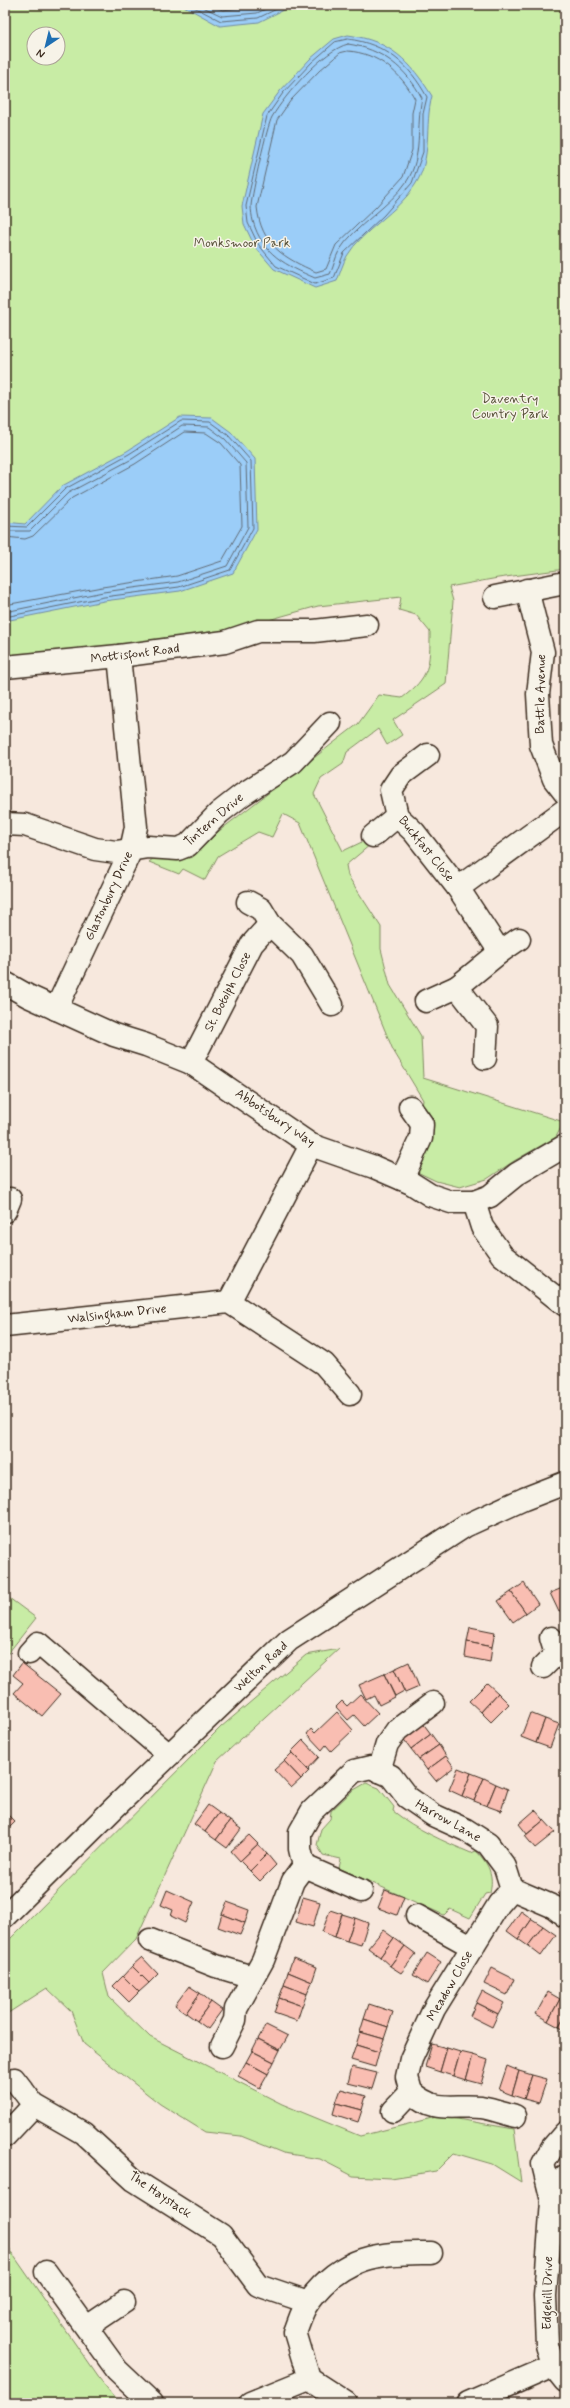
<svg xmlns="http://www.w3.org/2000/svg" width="570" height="2408" font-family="Mynerve,sans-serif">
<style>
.green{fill:#c8eca5;stroke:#828b62;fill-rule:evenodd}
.water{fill:#9bcdf8;stroke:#758ca1}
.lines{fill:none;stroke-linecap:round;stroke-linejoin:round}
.shore{stroke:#616b75;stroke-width:1}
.building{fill:#f9beb2;stroke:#3b2a1e}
.minor-casing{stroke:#3b2a1e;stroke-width:25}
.minor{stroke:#f7f3e8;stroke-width:22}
.labels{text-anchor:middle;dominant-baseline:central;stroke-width:3;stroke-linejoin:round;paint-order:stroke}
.park-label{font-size:13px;fill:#575139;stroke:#f7f3e8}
.street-label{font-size:13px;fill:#3b2a1e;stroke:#f7f3e8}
</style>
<rect width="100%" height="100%" fill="#f7e8dd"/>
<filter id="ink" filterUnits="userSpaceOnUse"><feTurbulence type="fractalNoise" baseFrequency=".025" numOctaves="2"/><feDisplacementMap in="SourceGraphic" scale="8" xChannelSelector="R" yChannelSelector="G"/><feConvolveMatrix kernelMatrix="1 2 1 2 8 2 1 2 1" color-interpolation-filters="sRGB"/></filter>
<g filter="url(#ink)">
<!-- green -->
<g class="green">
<path d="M5,5H565V569L498,578L449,587L453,601L446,684L393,720L402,735L387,745L378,729L347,752L343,764L321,779L314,794L343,851L366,840L370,845L346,865L348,876L381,927V949L390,985L421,1036L423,1078L564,1122L556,1137L514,1161L487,1179L460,1187L436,1181L413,1170L423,1100L393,1050L300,823L283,814L272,837L258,832L218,856L205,880L183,869L179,874L149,862L154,858L179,860L193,857L219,831L358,724L379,695L402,698C430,677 430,665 430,632L416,615L399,610L401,597L318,606L222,633L5,659ZM34,34H58V58H34Z"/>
<path d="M5,1595L36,1618L5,1657Z"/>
<path d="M339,1649L217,1761L136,1939L103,1973L109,1997L150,2037L282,2104L360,2136L440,2116L514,2129L521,2182L492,2164L454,2153L436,2171L391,2178L353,2176L320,2159L283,2153L241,2136L205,2132L160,2104L84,2044L71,2011L47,1988L5,2015V1944L221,1727L306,1655Z"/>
<path d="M366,1783L379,1788L394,1807L393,1811C417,1830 443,1841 471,1853L476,1851C489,1864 494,1875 490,1893L485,1894L470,1918L450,1909L444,1915L339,1868L341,1859L323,1855L317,1845L321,1829L330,1819L331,1811L352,1791Z"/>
<path d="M5,2243L99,2378L119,2403H5Z"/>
</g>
<!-- water -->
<g class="water">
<path d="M182,5H293L259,22L220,26Z"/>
<path d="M348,35C391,41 410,61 432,96C424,126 433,158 415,185C399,212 362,230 347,256C343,263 340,273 337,281L315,288L274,269L255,247L244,224L242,206L263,114L280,91L310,59L334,39Z"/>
<path d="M180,417L212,418L231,432L255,459L257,529L233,573L180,591L104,601L5,621V522L25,524L62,486L127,451Z"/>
</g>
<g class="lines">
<!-- shore -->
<g class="shore">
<path d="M190,5L221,21L258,18L285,5"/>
<path d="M199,5L222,16L257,13L275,5"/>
<path d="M211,5L223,10L260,5"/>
<path d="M348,39C386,44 409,64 427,97L423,114V152L412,183L384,215L344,253L334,278L315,284L276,266L258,244L248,223L246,206L267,116L283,93L312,62L335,42Z"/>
<path d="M348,44C382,49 406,68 422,98C416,125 423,157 407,181C390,207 354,226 339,251C335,258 334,266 330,274L315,278C287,266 262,254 253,221C252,217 251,210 251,206C252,193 267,126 272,117C285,95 323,50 348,44Z"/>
<path d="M348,51C378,53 401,73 415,99L412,113V150L403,177L376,207L336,245L326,269L316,272C284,258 261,245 257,207L277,120L291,100L320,70L340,53Z"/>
<path d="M5,526L27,527L65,489L129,454L181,421L210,422L228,435L251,461L253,528L230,570L179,587L104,597L5,617"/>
<path d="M5,531H30L68,493L132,459L182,426L209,427L225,439L246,463L248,527L227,566L178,582L103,592L5,612"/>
<path d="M5,537L25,539L33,536L72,498L135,464L184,432L206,433L221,443L240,465L242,526L222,561L177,576L102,587L5,605"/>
</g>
</g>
<!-- building -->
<g class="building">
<path d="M524,1583L538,1604L526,1613L511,1592Z"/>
<path d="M565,1587V1609L559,1612L550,1593Z"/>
<path d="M511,1592L526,1613L513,1622L498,1601Z"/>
<path d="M470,1627L495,1632L492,1647L467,1642Z"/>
<path d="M467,1642L492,1647L490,1662L465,1657Z"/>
<path d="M409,1662L419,1687L405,1693L394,1669Z"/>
<path d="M22,1663L61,1694L42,1716L14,1693L23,1683L13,1675Z"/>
<path d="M394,1669L404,1691L395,1696L384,1674Z"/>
<path d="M384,1674L395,1697L379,1705L374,1695L366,1699L359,1685Z"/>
<path d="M487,1683L498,1693L481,1712L469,1701Z"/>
<path d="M498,1693L509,1704L491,1722L481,1712Z"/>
<path d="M360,1694L378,1713L364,1726L354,1715L348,1720L336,1707L342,1701L347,1706Z"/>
<path d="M337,1712L353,1730L331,1751L326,1745L322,1750L307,1734L311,1729L315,1733Z"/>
<path d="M530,1713L545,1719L536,1743L521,1737Z"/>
<path d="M545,1719L559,1724L550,1748L536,1743Z"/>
<path d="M422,1722L431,1734L411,1749L402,1737Z"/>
<path d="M431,1734L439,1745L419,1759L411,1749Z"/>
<path d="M303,1740L319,1757L308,1769L291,1752Z"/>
<path d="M439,1745L446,1756L427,1770L419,1759Z"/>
<path d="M292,1753L309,1771L301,1779L284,1761Z"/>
<path d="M446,1756L454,1767L436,1781L427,1770Z"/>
<path d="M284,1761L301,1779L291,1788L274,1770Z"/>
<path d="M458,1768L471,1773L462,1796L449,1790Z"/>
<path d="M471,1773L484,1778L474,1801L462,1796Z"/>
<path d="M484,1778L496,1784L487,1806L474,1801Z"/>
<path d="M496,1784L508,1789L501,1811L487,1806Z"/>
<path d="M208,1805L219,1813L205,1832L194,1824Z"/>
<path d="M535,1810L544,1820L527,1834L519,1824Z"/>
<path d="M5,1812L15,1822L5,1832Z"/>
<path d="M219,1813L230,1821L216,1840L205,1832Z"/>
<path d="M544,1820L555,1832L535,1848L525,1836Z"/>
<path d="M230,1821L241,1829L227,1848L216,1840Z"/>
<path d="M249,1835L258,1844L240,1861L231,1851Z"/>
<path d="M258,1844L267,1854L250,1871L240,1861Z"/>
<path d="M267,1854L276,1865L260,1881L250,1871Z"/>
<path d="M565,1884V1899L558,1893Z"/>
<path d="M167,1890L194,1902L185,1923L171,1916L173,1910L161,1905Z"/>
<path d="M385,1890L404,1897L397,1915L378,1908Z"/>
<path d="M303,1897L320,1902L313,1927L296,1922Z"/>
<path d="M227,1902L249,1910L245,1923L222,1914Z"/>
<path d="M330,1910L342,1914L335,1937L322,1932Z"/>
<path d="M521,1911L532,1919L518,1939L507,1931Z"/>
<path d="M222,1914L245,1923L240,1935L218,1927Z"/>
<path d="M342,1914L355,1918L347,1941L335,1937Z"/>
<path d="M355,1918L368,1923L361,1945L347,1941Z"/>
<path d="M532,1919L543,1926L528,1946L518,1939Z"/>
<path d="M543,1926L556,1935L541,1956L528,1946Z"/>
<path d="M383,1930L394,1938L380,1957L368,1948Z"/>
<path d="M394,1938L405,1946L390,1966L380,1957Z"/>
<path d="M405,1946L416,1954L401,1973L390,1966Z"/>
<path d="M427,1953L441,1962L427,1984L413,1975Z"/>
<path d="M142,1957L158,1974L149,1983L132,1966Z"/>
<path d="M293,1958L317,1967L312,1982L288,1972Z"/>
<path d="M132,1966L149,1983L139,1992L123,1976Z"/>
<path d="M492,1968L514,1979L507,1995L484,1984Z"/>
<path d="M288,1972L312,1982L307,1994L284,1985Z"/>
<path d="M123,1976L139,1992L129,2002L113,1986Z"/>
<path d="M284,1985L307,1994L302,2006L279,1998Z"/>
<path d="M189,1986L200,1993L186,2013L175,2005Z"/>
<path d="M482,1991L504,2003L498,2014L476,2003Z"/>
<path d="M548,1992L560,1999L548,2021L536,2014Z"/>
<path d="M200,1993L211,2002L197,2021L186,2013Z"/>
<path d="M279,1998L302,2006L297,2021L274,2013Z"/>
<path d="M560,1999L565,2001V2016L559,2027L548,2021Z"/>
<path d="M211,2002L222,2010L208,2029L197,2021Z"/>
<path d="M476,2003L498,2014L492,2027L470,2016Z"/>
<path d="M369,2004L393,2012L388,2027L364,2019Z"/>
<path d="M565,2016V2030L559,2027Z"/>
<path d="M364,2019L388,2027L384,2039L360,2032Z"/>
<path d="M266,2025L288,2036L280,2050L258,2039Z"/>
<path d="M360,2032L384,2039L379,2052L356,2045Z"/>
<path d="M258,2039L280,2050L274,2062L252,2051Z"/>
<path d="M432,2044L447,2048L440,2072L425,2067Z"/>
<path d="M356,2045L379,2052L375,2067L351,2060Z"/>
<path d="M447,2048L460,2052L453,2076L440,2072Z"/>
<path d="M252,2051L274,2062L268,2074L246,2062Z"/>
<path d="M460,2052L473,2055L466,2080L453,2076Z"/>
<path d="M473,2055L488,2060L481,2084L466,2080Z"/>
<path d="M246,2062L268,2074L260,2088L238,2076Z"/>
<path d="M507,2066L519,2071L512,2095L499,2090Z"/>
<path d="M352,2067L377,2073L372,2089L348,2083Z"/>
<path d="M519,2071L532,2075L524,2099L512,2095Z"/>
<path d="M532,2075L547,2079L539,2103L524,2099Z"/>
<path d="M341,2089L366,2096L362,2110L336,2103Z"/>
<path d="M336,2103L362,2110L358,2122L333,2114Z"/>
</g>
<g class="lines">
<!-- minor casing -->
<g class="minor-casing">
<g id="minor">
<path d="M527,590L543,652L538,694L541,745L554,779L565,793"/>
<path d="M495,597L565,583"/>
<path d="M5,667L119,656L225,642L258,631H314L367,625"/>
<path d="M428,755L401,775L391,790L397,816L414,832L458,888L500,952L457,987"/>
<path d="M5,824L25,825L95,849L116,852L148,847L178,849L188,845L219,813L242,795L293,762L330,723"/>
<path d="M373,836L397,816"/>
<path d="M458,888L565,810"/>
<path d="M248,902L261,909L270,924L302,955L332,1005"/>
<path d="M500,952L519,939"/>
<path d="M5,983L28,996L114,1035L146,1045L191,1063L311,1145L374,1167L411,1183L430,1195L451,1202H474L490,1196L517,1174L565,1146"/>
<path d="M426,1001L457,987L487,1026L485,1058"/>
<path d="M56,1009L131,850L136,827L119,656"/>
<path d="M191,1063L252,944L270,924"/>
<path d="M402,1179L421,1138L422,1124L410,1107"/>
<path d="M474,1202L482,1227L502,1255L565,1305"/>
<path d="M5,1211L10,1199"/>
<path d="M229,1302L311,1145"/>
<path d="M5,1326L229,1302L324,1364L350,1394"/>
<path d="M29,1653L38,1643L169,1755"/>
<path d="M543,1667L556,1654L551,1638"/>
<path d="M379,1771L387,1744L397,1730L433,1703"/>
<path d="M304,1866L361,1891"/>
<path d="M5,1916L115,1807L289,1640L465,1526L524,1499L565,1483"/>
<path d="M417,1916L473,1947"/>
<path d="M150,1940L216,1966L252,1977"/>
<path d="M222,2046L235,2020L236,2009L263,1960L293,1881L304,1866L300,1849V1832L312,1811L354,1771L371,1767L391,1776L407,1797L433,1815L466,1830L488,1844L505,1867L512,1889L554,1907L565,1916"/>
<path d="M14,2079L34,2105L83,2133L134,2180L221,2235L258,2285L308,2302"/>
<path d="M411,2092C436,2114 452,2104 481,2107C493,2109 504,2113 515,2116"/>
<path d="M393,2111L411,2092L407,2077L411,2059L434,2009L499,1904L512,1889"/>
<path d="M5,2136L34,2105"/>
<path d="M565,2177L552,2201L545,2296L547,2345L553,2366L565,2381"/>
<path d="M552,2201L543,2164L552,2148L565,2133"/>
<path d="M46,2272L117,2370L152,2403"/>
<path d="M87,2327L124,2302"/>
<path d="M250,2403L309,2379"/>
<path d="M346,2403L309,2379L295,2332C299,2322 302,2310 309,2301C342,2256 379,2252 431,2253"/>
<path d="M468,2403L553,2366"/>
</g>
</g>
<!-- minor -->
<use href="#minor" class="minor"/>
</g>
</g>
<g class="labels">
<!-- park labels -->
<g class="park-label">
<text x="242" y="243">Monksmoor Park</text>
<text x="510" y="399">Daventry<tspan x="510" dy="15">Country Park</tspan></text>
</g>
<!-- street labels -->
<g class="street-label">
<text transform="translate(135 654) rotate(-7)">Mottisfont Road</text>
<text transform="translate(541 694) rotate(-89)">Battle Avenue</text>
<text transform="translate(214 820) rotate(-41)">Tintern Drive</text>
<text transform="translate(426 849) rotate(51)">Buckfast Close</text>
<text transform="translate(109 896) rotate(-65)">Glastonbury Drive</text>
<text transform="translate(228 992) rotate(-63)">St. Botolph Close</text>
<text transform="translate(275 1118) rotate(34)">Abbotsbury Way</text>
<text transform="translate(117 1314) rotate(-6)">Walsingham Drive</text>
<text transform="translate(261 1667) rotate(-43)">Welton Road</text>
<text transform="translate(448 1821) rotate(29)">Harrow Lane</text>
<text transform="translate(450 1986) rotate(-60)">Meadow Close</text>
<text transform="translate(160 2195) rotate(34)">The Haystack</text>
<text transform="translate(548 2293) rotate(-89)">Edgehill Drive</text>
</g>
</g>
<!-- margin -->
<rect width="570" height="2408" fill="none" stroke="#f7f3e8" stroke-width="20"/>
<rect x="10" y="10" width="550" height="2388" fill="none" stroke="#3b2a1e" stroke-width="1.5" filter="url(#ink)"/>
<!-- north arrow -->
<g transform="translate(46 46) rotate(215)"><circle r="19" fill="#f7f3e8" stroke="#aca397"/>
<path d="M0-3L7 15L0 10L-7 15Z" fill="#1f6fb2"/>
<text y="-6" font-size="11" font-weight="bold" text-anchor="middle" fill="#3b2a1e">N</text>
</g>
</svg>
